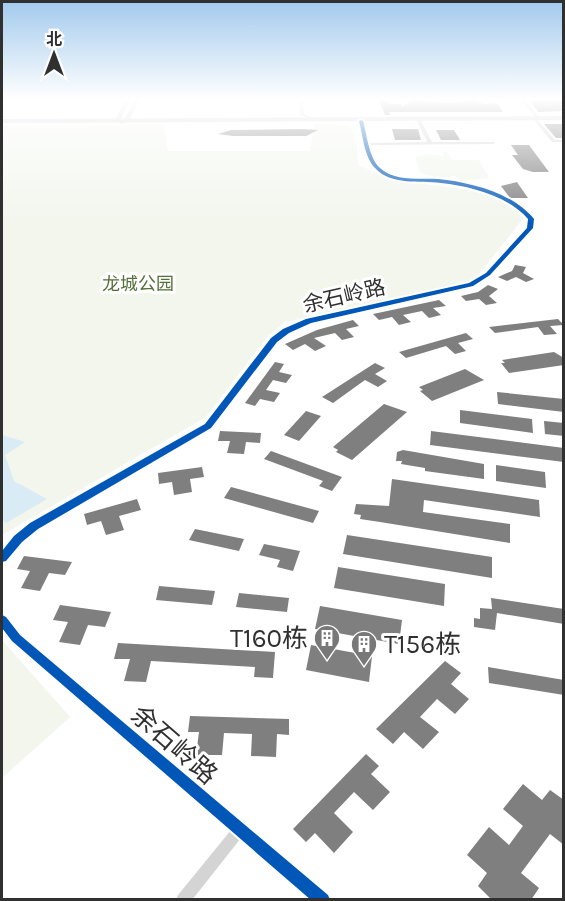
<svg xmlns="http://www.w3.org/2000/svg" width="565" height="901" font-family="Karla,'Noto Sans SC',sans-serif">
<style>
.green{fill:#f2f6ed}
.water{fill:#d9ebf4}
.building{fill:#7f7f7f}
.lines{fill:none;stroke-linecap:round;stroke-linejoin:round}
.minor{fill:#d4d4d4;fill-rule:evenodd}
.tertiary{fill:#d4d4d4;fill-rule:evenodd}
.secondary{fill:#cecece;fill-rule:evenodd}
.cycleway-casing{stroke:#fff;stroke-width:4}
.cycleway{fill:#0057b8;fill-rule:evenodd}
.labels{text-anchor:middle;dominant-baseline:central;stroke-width:6;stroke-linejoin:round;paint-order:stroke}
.far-park-label{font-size:18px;fill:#56703a;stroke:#fff}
.street-label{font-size:21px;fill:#303030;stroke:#fff}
.near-poi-label{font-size:26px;fill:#303030;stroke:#fff;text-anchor:end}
.near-street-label{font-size:26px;fill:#303030;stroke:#fff}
</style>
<rect width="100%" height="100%" fill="#fff"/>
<!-- green -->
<g class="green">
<path d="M314,124L350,125L357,145L358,165C369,169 381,176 393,179C436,189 489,183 525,216L477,277L465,283L285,322L268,336L206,417L2,535V126L164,125L168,151H310Z"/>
<path d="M443,152H447L452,160H479L489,178L459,181L456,176L439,178L420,173L415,158L427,154L444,156Z"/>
<path d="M2,640L70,717L2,778Z"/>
</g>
<!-- water -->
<path class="water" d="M2,435L25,442L5,455L14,481L47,499L6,523L2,519Z"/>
<!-- building -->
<g class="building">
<path d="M529,99L564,101V111L538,112Z"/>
<path d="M379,100H385L390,104H401L402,107L412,100L448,103L474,100L484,104L497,103L503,112H389L390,115H385Z"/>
<path d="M544,124H564V138H556Z"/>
<path d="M302,129L318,130L306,136H233L218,134L231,130Z"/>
<path d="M392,129H418L421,140H395Z"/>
<path d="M436,130H454L460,140H441Z"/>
<path d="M511,145H529L549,172H533L523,169L512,155H518Z"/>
<path d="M517,182L519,185L528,198H510L501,186Z"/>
<path d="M515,265L526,267L523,273L534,279L526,282L516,277L507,281L498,277L512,271Z"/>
<path d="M488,285L498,289L489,296L497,303L486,305L479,299L466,301L461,296L478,292Z"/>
<path d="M439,300L446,306L433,308L441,315L429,318L422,311L403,315L411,322L399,325L392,317L379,320L373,314Z"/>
<path d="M558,319L564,325L550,326L557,334L544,335L538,327L495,333L489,327Z"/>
<path d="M353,320L359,326L346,329L354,337L342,340L335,333L314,338L326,346L315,351L305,344L293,350L285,344L317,330Z"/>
<path d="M466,333L473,339L458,343L466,351L455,354L446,346L406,358L399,352Z"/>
<path d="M554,352L564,358V365L509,373L501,363H505L502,360Z"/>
<path d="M275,362L284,364L279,372L292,375L286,383L273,380L266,390L280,393L274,402L260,399L255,406L245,403Z"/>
<path d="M375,363L385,368L375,374L387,381L378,387L365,380L333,403L322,397Z"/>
<path d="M465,369L484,380L432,401L420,391L423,390L419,387Z"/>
<path d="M497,392L564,399V412L498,404Z"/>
<path d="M384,404L407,412L352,460L336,452L338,450L333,447Z"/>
<path d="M460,410L532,419L533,433L460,423Z"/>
<path d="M306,411L321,416L299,441L284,435Z"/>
<path d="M544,421L564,423V436L545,434Z"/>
<path d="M220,431L261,433L260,443L246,442L244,454L227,453L230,441H218Z"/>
<path d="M431,431L564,448V462L430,445Z"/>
<path d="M403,450L484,464V479L425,471V468L401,464L402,461H396L397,452Z"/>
<path d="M271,451L342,477L332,491L319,486L323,481L264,459Z"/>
<path d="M496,465L545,472L546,488L496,481Z"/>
<path d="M202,467L204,477L190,479L192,492L174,495L172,482L159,484L158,473Z"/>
<path d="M392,479L539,500L540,517L424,500L423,512L510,524V543L380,522L360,519L361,515L354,514L356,504L389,506Z"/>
<path d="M231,487L319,511L313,523L224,498Z"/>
<path d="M137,499L141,510L119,516L124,530L106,535L101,521L87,525L84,514Z"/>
<path d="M195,529L244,539L239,551L189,540Z"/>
<path d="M347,535L492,557V578L343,554Z"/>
<path d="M264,544L300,551L293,571L277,567L280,560L259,555Z"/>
<path d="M24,556L72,562L65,575L49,573L40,591L21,588L30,571L17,569Z"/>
<path d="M338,567L445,584L444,606L334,588Z"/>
<path d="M159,586L215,591L212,605L156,600Z"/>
<path d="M239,593L289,598L287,612L236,607Z"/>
<path d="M491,598L564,609V624L497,613L495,630L474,627V618L480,619V608L492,609Z"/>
<path d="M60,605L111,612L105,627L88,625L80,645L59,642L68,622L53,620Z"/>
<path d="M320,606L402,620L399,644L315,629Z"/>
<path d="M118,643L275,652L273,678L254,677L255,667L151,661L146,682L124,681L130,659H114Z"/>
<path d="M311,645L372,656L369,682L306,670Z"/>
<path d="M445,661L461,673L451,684L469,699L455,714L437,699L420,717L439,732L423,749L404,732L393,744L376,729Z"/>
<path d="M488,667L564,680V695L489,683Z"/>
<path d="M190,716L289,719V735L277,734L276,757L251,756L252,734L224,733L222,755H196L199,732H188Z"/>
<path d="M366,754L379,766L371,774L390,792L373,810L354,792L334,813L353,832L334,853L315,833L306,842L293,829Z"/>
<path d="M523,784L542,800L550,790L564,800V845L550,834L521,873L539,888L531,900H492L478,886L487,873L467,855L489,827L509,845L523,826L503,809Z"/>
</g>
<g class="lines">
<!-- minor -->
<g class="minor">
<path d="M299,99H303L304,114L313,118V120L300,115Z"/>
<path d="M520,99H524L539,117V119H537Z"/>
<path d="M535,119H537L555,140H564V142H552L535,121Z"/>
<path d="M360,120L363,121L369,143L427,142L417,121L419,120L421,121L432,142H494V144H492L369,145C372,156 376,167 386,172C401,181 420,178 436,179C468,182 513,194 534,219L533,228L490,275L473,286L311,323L288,332L276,341L211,428L37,528L21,541L5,561L2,562V552L15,537L31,524L205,424L272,339L284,330L307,320L469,284L486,273L527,228L528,219C508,196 470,186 440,183C421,180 394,185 378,171C366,160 361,135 360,120Z"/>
<path d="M2,616L6,617L20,635L328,895L330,900H312L241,838L192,900H176L178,895L231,830L12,641L2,627Z"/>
</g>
<!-- tertiary -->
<path class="tertiary" d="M126,99H130L121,119L122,120L125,119L135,99H139L129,121L122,124L115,120Z"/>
<!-- secondary -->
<path class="secondary" d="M564,116V120L2,123V119Z"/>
<!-- cycleway casing -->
<g class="cycleway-casing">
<g id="cycleway">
<path d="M361,120L363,121C367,135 369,158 380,168C395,182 420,178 438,179C470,182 513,193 534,219L533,228L490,275L473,286L311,323L289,333L277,342L211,428L38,529L22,542L6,561L2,562V551L14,536L30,523L205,424L271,338L283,329L306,319L469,283L486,273L527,228L528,219C508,196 470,186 441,183C420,180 391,186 375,168C364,156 363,136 359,121Z"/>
<path d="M2,615L6,617L20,635L328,895L330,900H311L12,641L2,628Z"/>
</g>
</g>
<!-- cycleway -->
<use href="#cycleway" class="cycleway"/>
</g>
<!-- sky -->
<linearGradient id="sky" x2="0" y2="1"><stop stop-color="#a2caed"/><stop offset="0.44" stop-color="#fff"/><stop offset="1" stop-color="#fff" stop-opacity="0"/></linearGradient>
<rect width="565" height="225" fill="url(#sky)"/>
<!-- icons -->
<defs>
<g id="building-pin" transform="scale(1.35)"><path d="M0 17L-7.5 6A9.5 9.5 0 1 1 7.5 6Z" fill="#787878" stroke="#fff"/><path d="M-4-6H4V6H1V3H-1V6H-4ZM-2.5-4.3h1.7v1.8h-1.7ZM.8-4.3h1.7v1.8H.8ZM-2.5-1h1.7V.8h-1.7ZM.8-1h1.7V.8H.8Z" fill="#fff"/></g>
</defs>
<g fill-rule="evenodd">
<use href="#building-pin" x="327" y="638"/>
<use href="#building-pin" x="364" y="644"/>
</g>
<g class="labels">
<!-- far-park labels -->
<g class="far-park-label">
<text x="138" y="284">龙城公园</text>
</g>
<!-- street labels -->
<g class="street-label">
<text transform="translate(344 296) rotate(-13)">余石岭路</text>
</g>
<!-- near-poi labels -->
<g class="near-poi-label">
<text x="308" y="638">T160栋</text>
<text x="384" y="644" text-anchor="start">T156栋</text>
</g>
<!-- near-street labels -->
<g class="near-street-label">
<text transform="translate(174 745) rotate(41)">余石岭路</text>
</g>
</g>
<!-- border -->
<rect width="565" height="901" fill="none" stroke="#303030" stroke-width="6"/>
<!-- north arrow -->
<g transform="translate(54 54)" stroke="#ffffff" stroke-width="4.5" paint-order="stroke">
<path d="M0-4.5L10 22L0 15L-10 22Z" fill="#303030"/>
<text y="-9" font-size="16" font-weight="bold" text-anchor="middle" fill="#303030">北</text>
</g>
</svg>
